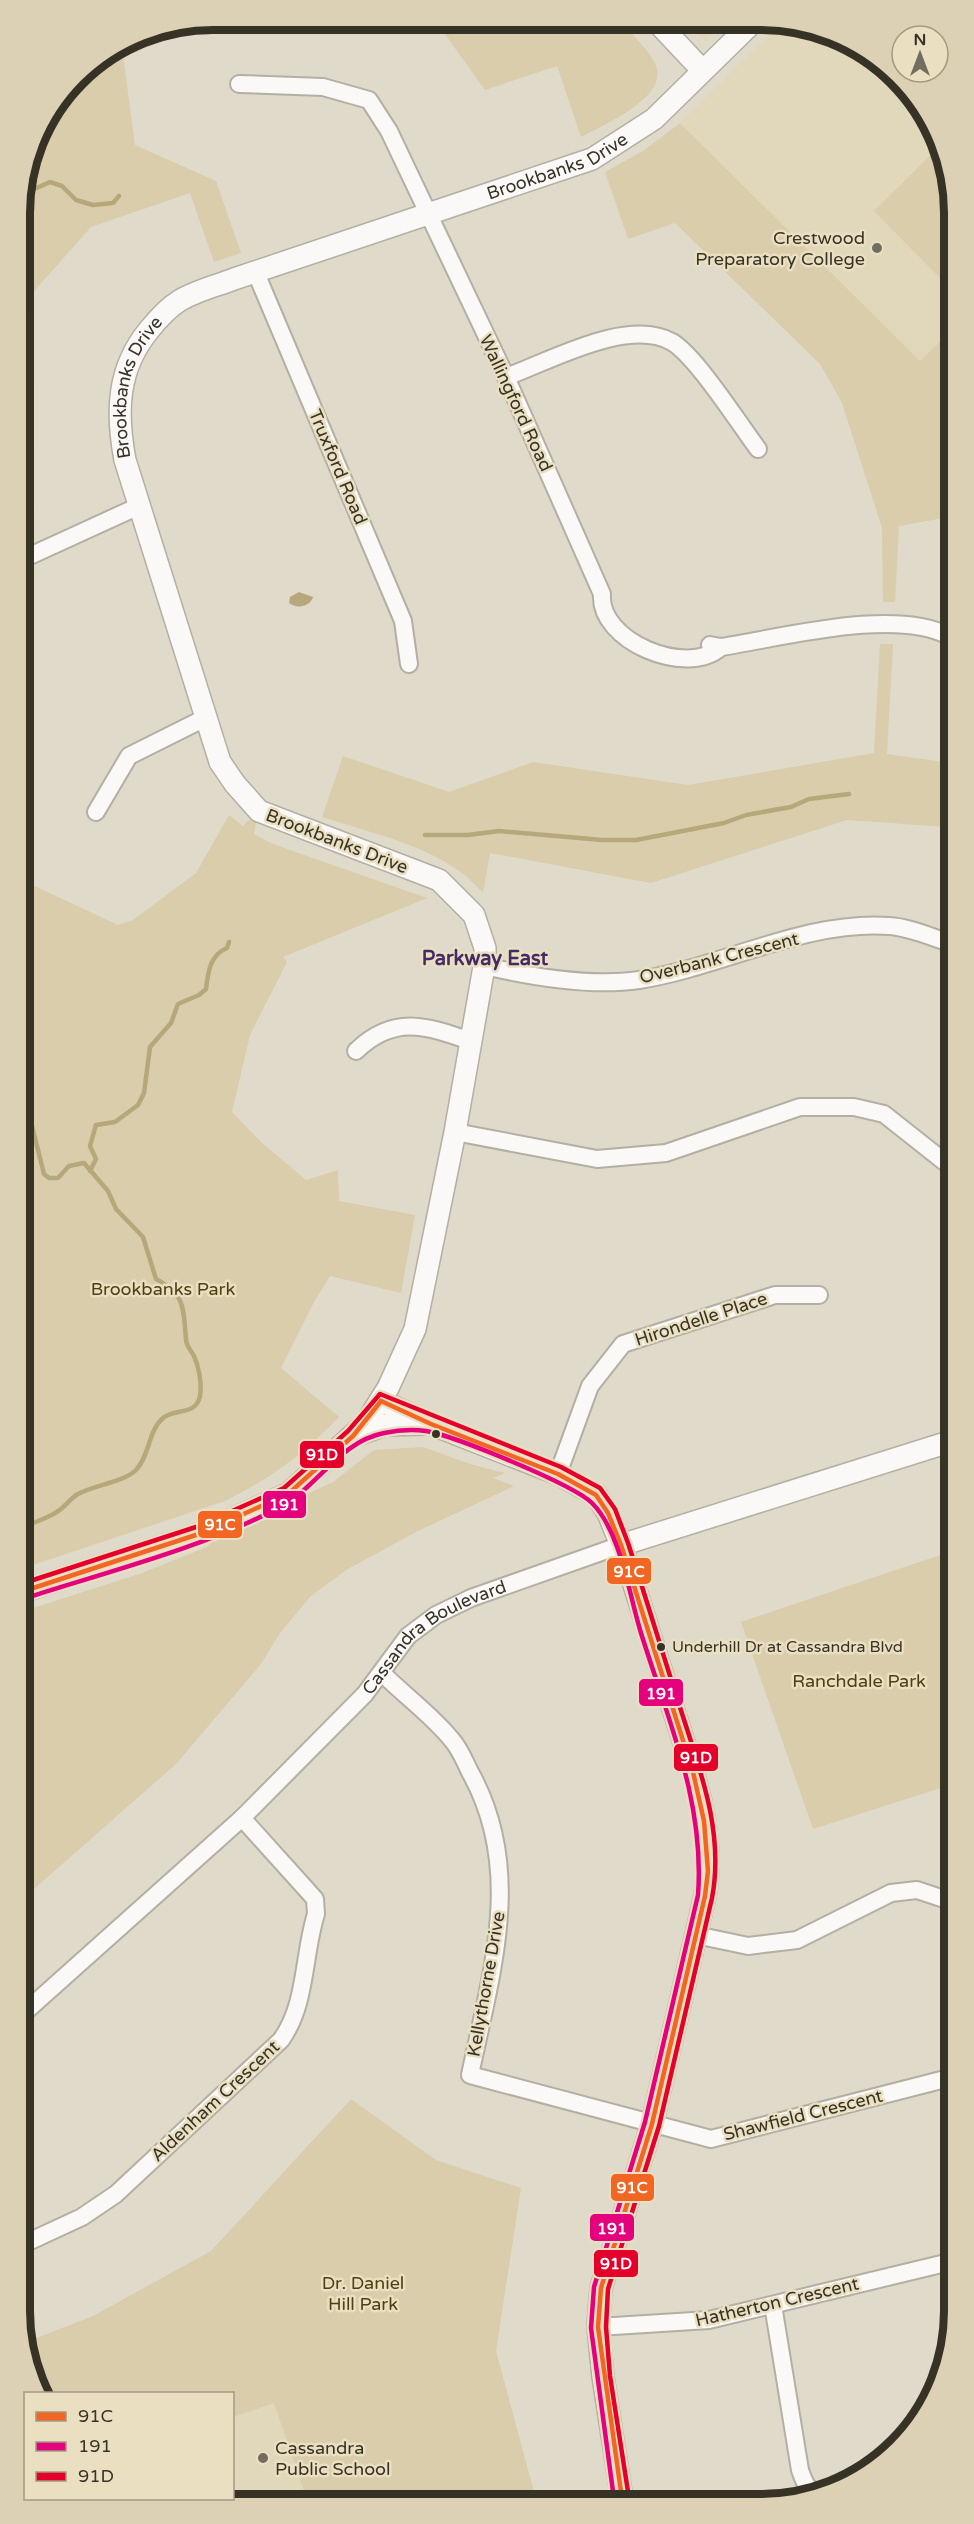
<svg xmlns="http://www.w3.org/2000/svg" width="974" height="2524" font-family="'Varela Round',sans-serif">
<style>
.built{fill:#e1d7ba}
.green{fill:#d9cdab}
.water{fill:#b7a87c}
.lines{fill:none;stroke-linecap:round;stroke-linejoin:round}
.stream{stroke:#b7a87c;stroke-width:4.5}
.minor-casing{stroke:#b3afa2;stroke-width:20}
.tertiary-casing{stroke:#b3afa2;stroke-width:24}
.minor{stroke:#faf9f7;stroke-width:16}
.tertiary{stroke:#faf9f7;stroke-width:21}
.bus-1-casing{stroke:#eadfc0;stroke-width:9}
.bus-2-casing{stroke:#eadfc0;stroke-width:9}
.bus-3-casing{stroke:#eadfc0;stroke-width:9}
.bus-1{stroke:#f26522;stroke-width:4.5}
.bus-2{stroke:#e5007d;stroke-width:4.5}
.bus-3{stroke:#e4002b;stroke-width:4.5}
.poi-dot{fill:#726d5f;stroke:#eadfc0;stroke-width:2}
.bus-dot{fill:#363226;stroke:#eadfc0;stroke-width:2}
.labels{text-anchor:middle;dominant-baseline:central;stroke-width:5;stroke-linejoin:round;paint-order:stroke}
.bus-label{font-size:16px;fill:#363226;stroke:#eadfc0;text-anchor:start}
.street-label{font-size:18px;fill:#363226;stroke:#eadfc0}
.poi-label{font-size:18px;fill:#363226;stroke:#eadfc0;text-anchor:end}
.park-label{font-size:18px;fill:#4e4012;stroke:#eadfc0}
.neighbourhood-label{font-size:20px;font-weight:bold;fill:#452b65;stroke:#eadfc0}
.rim{fill:none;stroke:#363226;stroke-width:8}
.line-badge{stroke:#eadfc0;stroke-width:2}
.badge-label{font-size:16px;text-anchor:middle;font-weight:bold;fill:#fff}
</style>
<rect width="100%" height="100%" fill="#e0daca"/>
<!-- built -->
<g class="built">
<path d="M691,22L724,23L705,41Z"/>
<path d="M781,23H799L889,68L928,116L948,163V334L920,362L680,123Z"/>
<path d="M274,2402L307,2500L175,2501L171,2499L232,2498L233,2417Z"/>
</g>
<!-- green -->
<g class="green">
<path d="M411,21L621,22C632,35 650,50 656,66C668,98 603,125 581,137L557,66L485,90L442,30Z"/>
<path d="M165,29L138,52L123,55L135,145L216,181L241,253L214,262L190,193L91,227L20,307V200L40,127L85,68L139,34Z"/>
<path d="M680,123L920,361L948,334L949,380L941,386L949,427V517L899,526L895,602H883L882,528L842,403L820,364L675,223L628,239L605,172L643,151Z"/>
<path d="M941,145L948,163V286L874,211Z"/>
<path d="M880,644H893L887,754L950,763V830L946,827L847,820L651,883L490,853L483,893C446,848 376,835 322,817L343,756L449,792L533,762L688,785L874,753Z"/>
<path d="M258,810L254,834L273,844L427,898L283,957L287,962L250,1035L232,1112L261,1142L306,1180L338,1170L339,1201L415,1215L401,1293L330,1276L314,1302L281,1368L339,1417C305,1453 270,1479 225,1501L24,1568L22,880L118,925L133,920L196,873L229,815L243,826Z"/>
<path d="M423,1447L470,1464L505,1473L493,1478L514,1486L416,1532L346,1570L310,1597L280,1633L261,1664L176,1764L25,1897L24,1611L142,1573L207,1547L224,1528L254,1519L333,1482L374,1450Z"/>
<path d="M952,1551L953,1784L813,1829L741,1622Z"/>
<path d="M351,2099L436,2160L521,2188L496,2351L536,2499L307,2500L274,2403L233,2417L232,2394L40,2393L26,2361V2342L93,2316L211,2251Z"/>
</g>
<!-- water -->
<path class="water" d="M299,592L313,597C310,607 297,609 289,603L290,597Z"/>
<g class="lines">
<!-- stream -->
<g class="stream">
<path d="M21,195L50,182L62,186L76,200L93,205L113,203L119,196"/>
<path d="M425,835H468L499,831L602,840H636L724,823L746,815L791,807L809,799L849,794"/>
<path d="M22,1105L24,1113L31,1122L44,1174L49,1178H58L69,1166L84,1163L108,1191L116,1209L143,1237L156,1279C186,1295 183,1308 186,1339C186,1346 191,1350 194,1356C199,1367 202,1383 200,1396C196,1416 175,1408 163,1418C148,1431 150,1455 136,1470C124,1482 94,1485 78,1494C71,1498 67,1504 61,1509C50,1518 36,1521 24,1527"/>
<path d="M90,1171L96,1159L90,1146L96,1125L115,1122L138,1105L144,1093L150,1047L171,1023L178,1004L199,995L206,989C208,972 210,955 227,948L229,942"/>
</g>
<!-- minor casing -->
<g class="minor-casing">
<g id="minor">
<path d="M239,84L323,87L369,100L389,131L506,377L602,594C598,641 687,678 721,647"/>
<path d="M256,273L403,621L409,664"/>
<path d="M506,377C550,361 628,317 672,342C696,356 740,425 758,449"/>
<path d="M21,560L139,506"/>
<path d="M710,645L721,647C781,638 894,607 949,636"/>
<path d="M96,812L129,756L205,718"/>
<path d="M485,966C532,977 591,987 639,980C722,967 805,920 889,926C909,927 931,937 950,943"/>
<path d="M356,1051C393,1015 425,1025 470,1041"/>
<path d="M455,1132L597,1159L666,1153L800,1107H854L884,1114L951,1167"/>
<path d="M558,1474L590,1386L623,1344L775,1295H819"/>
<path d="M382,1673C405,1696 432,1715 452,1740C460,1749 465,1762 470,1772C525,1870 491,1973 470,2075L711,2139L953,2077"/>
<path d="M696,1935L748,1946L797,1940L891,1893L917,1890L953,1902"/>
<path id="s1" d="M25,2012L242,1818L365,1694L408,1636L436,1615L471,1598L621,1545"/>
<path d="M26,2243L82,2217L116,2194L281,2040C307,2004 303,1955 316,1914L315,1899L242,1818"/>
<path d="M773,2305L800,2470C804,2482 808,2493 822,2493"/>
<path d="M598,2327L709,2320L954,2261"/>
</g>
</g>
<!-- tertiary casing -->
<g class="tertiary-casing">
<g id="tertiary">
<path d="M657,22L702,70"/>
<path d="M381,1401L431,1424L558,1474L596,1495L608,1513L621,1545C638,1596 654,1648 670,1699C690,1763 717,1828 705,1896L652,2124L601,2288L598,2327L603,2377L622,2499"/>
<path d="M354,1436L385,1425L423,1424"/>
<path d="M621,1545L952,1441"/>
<path id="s2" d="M24,1591L199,1534L288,1494L366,1423L388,1388L415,1329L455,1132L485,961V948L474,915L439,880L259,811L235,784L220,762L125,460C116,412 117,369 149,330C157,320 168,308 179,301C195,291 216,286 234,279L592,159L654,119L752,23"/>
</g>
</g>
<!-- minor -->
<use href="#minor" class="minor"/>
<!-- tertiary -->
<use href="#tertiary" class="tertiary"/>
<!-- bus-1 casing -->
<g class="bus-1-casing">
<g id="bus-1">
<path d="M381,1401L431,1424L558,1474L596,1495L608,1513L621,1545L693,1772L704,1821L708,1871L705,1896L652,2124L601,2288L598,2327L622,2499"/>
<path d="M24,1591L199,1534L288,1494L353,1436L381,1401"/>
</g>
</g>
<!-- bus-2 casing -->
<g class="bus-2-casing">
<path id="bus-2" d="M26,1598C110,1571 203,1548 280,1507C319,1486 339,1442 384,1433C398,1430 412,1429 426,1431C453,1435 574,1485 592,1503C621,1532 629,1595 641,1633C668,1720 705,1802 698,1895L645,2122L594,2287L591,2328L614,2499"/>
</g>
<!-- bus-3 casing -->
<g class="bus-3-casing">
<path id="bus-3" d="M24,1583L196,1527L284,1488L348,1431L380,1394L561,1467L600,1488L615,1509L628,1543C645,1595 661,1648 678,1701C698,1765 725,1830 712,1898L659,2126L608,2289L606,2327L610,2376L629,2498"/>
</g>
<!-- bus-1 -->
<use href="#bus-1" class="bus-1"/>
<!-- bus-2 -->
<use href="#bus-2" class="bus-2"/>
<!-- bus-3 -->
<use href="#bus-3" class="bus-3"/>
</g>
<!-- markers -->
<g class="poi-dot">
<circle cx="877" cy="248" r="6"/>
<circle cx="263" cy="2458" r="6"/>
</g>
<g class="bus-dot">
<circle cx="436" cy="1434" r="5"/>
<circle cx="661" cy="1647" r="5"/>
</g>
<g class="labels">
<!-- bus labels -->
<g class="bus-label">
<text x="672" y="1647">Underhill Dr at Cassandra Blvd</text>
</g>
<!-- street labels -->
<g class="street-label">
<text stroke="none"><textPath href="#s2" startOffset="2118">Brookbanks Drive</textPath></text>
<text stroke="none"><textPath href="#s2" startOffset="1614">Brookbanks Drive</textPath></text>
<text transform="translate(516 403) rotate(65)">Wallingford Road</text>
<text transform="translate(338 467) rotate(67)">Truxford Road</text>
<text transform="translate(337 841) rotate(21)">Brookbanks Drive</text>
<text transform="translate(719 958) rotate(-14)">Overbank Crescent</text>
<text transform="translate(701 1319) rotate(-18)">Hirondelle Place</text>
<text stroke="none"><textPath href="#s1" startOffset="558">Cassandra Boulevard</textPath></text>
<text transform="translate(486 1984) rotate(-80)">Kellythorne Drive</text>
<text transform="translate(215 2101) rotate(-43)">Aldenham Crescent</text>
<text transform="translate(803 2115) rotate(-14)">Shawfield Crescent</text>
<text transform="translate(777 2302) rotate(-13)">Hatherton Crescent</text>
</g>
<!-- poi labels -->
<g class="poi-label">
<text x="865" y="238">Crestwood<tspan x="865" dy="21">Preparatory College</tspan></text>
<text x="275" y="2448" text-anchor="start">Cassandra<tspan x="275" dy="21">Public School</tspan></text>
</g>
<!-- park labels -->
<g class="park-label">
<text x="163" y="1289">Brookbanks Park</text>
<text x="859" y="1681">Ranchdale Park</text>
<text x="363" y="2283">Dr. Daniel<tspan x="363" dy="21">Hill Park</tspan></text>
</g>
<!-- neighbourhood labels -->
<g class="neighbourhood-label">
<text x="485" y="959">Parkway East</text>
</g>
</g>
<!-- crop -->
<path d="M0 0H974V2524H0ZM213 30H761A183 183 0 0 1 944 213V2311A183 183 0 0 1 761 2494H213A183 183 0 0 1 30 2311V213A183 183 0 0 1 213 30Z" fill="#dcd1b4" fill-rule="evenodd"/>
<path class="rim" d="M213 30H761A183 183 0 0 1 944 213V2311A183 183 0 0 1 761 2494H213A183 183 0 0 1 30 2311V213A183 183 0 0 1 213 30Z"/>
<g class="line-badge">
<rect x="299" y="1440" width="46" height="29" rx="6" fill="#e4002b"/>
<rect x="262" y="1490" width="45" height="29" rx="6" fill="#e5007d"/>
<rect x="197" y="1510" width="46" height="29" rx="6" fill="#f26522"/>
<rect x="606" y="1557" width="46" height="28" rx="6" fill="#f26522"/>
<rect x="638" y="1678" width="46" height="29" rx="6" fill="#e5007d"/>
<rect x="673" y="1743" width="46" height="29" rx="6" fill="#e4002b"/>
<rect x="610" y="2173" width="45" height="29" rx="6" fill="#f26522"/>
<rect x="589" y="2213" width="46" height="29" rx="6" fill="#e5007d"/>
<rect x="593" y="2249" width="46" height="29" rx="6" fill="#e4002b"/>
</g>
<g class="badge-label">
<text x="322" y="1460">91D</text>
<text x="284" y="1510">191</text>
<text x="220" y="1530">91C</text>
<text x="629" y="1577">91C</text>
<text x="661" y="1699">191</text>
<text x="696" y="1763">91D</text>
<text x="632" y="2193">91C</text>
<text x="612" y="2234">191</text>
<text x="616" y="2269">91D</text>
</g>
<!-- legend -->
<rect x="24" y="2392" width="210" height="108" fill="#eadfc0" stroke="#a29a82" stroke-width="1.5"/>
<rect x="36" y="2412" width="30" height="9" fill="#f26522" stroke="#a29a82" stroke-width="1.5"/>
<text x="78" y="2422" font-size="18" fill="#363226">91C</text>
<rect x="36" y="2442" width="30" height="9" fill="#e5007d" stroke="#a29a82" stroke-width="1.5"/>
<text x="78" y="2452" font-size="18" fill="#363226">191</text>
<rect x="36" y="2472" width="30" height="9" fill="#e4002b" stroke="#a29a82" stroke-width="1.5"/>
<text x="78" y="2482" font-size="18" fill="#363226">91D</text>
<!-- north arrow -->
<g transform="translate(920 54)"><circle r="28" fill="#eadfc0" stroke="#a29a82" stroke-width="1.5"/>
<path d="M0-4.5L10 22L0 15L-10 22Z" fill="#726d5f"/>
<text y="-9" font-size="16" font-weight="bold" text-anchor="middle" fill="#363226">N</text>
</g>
</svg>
